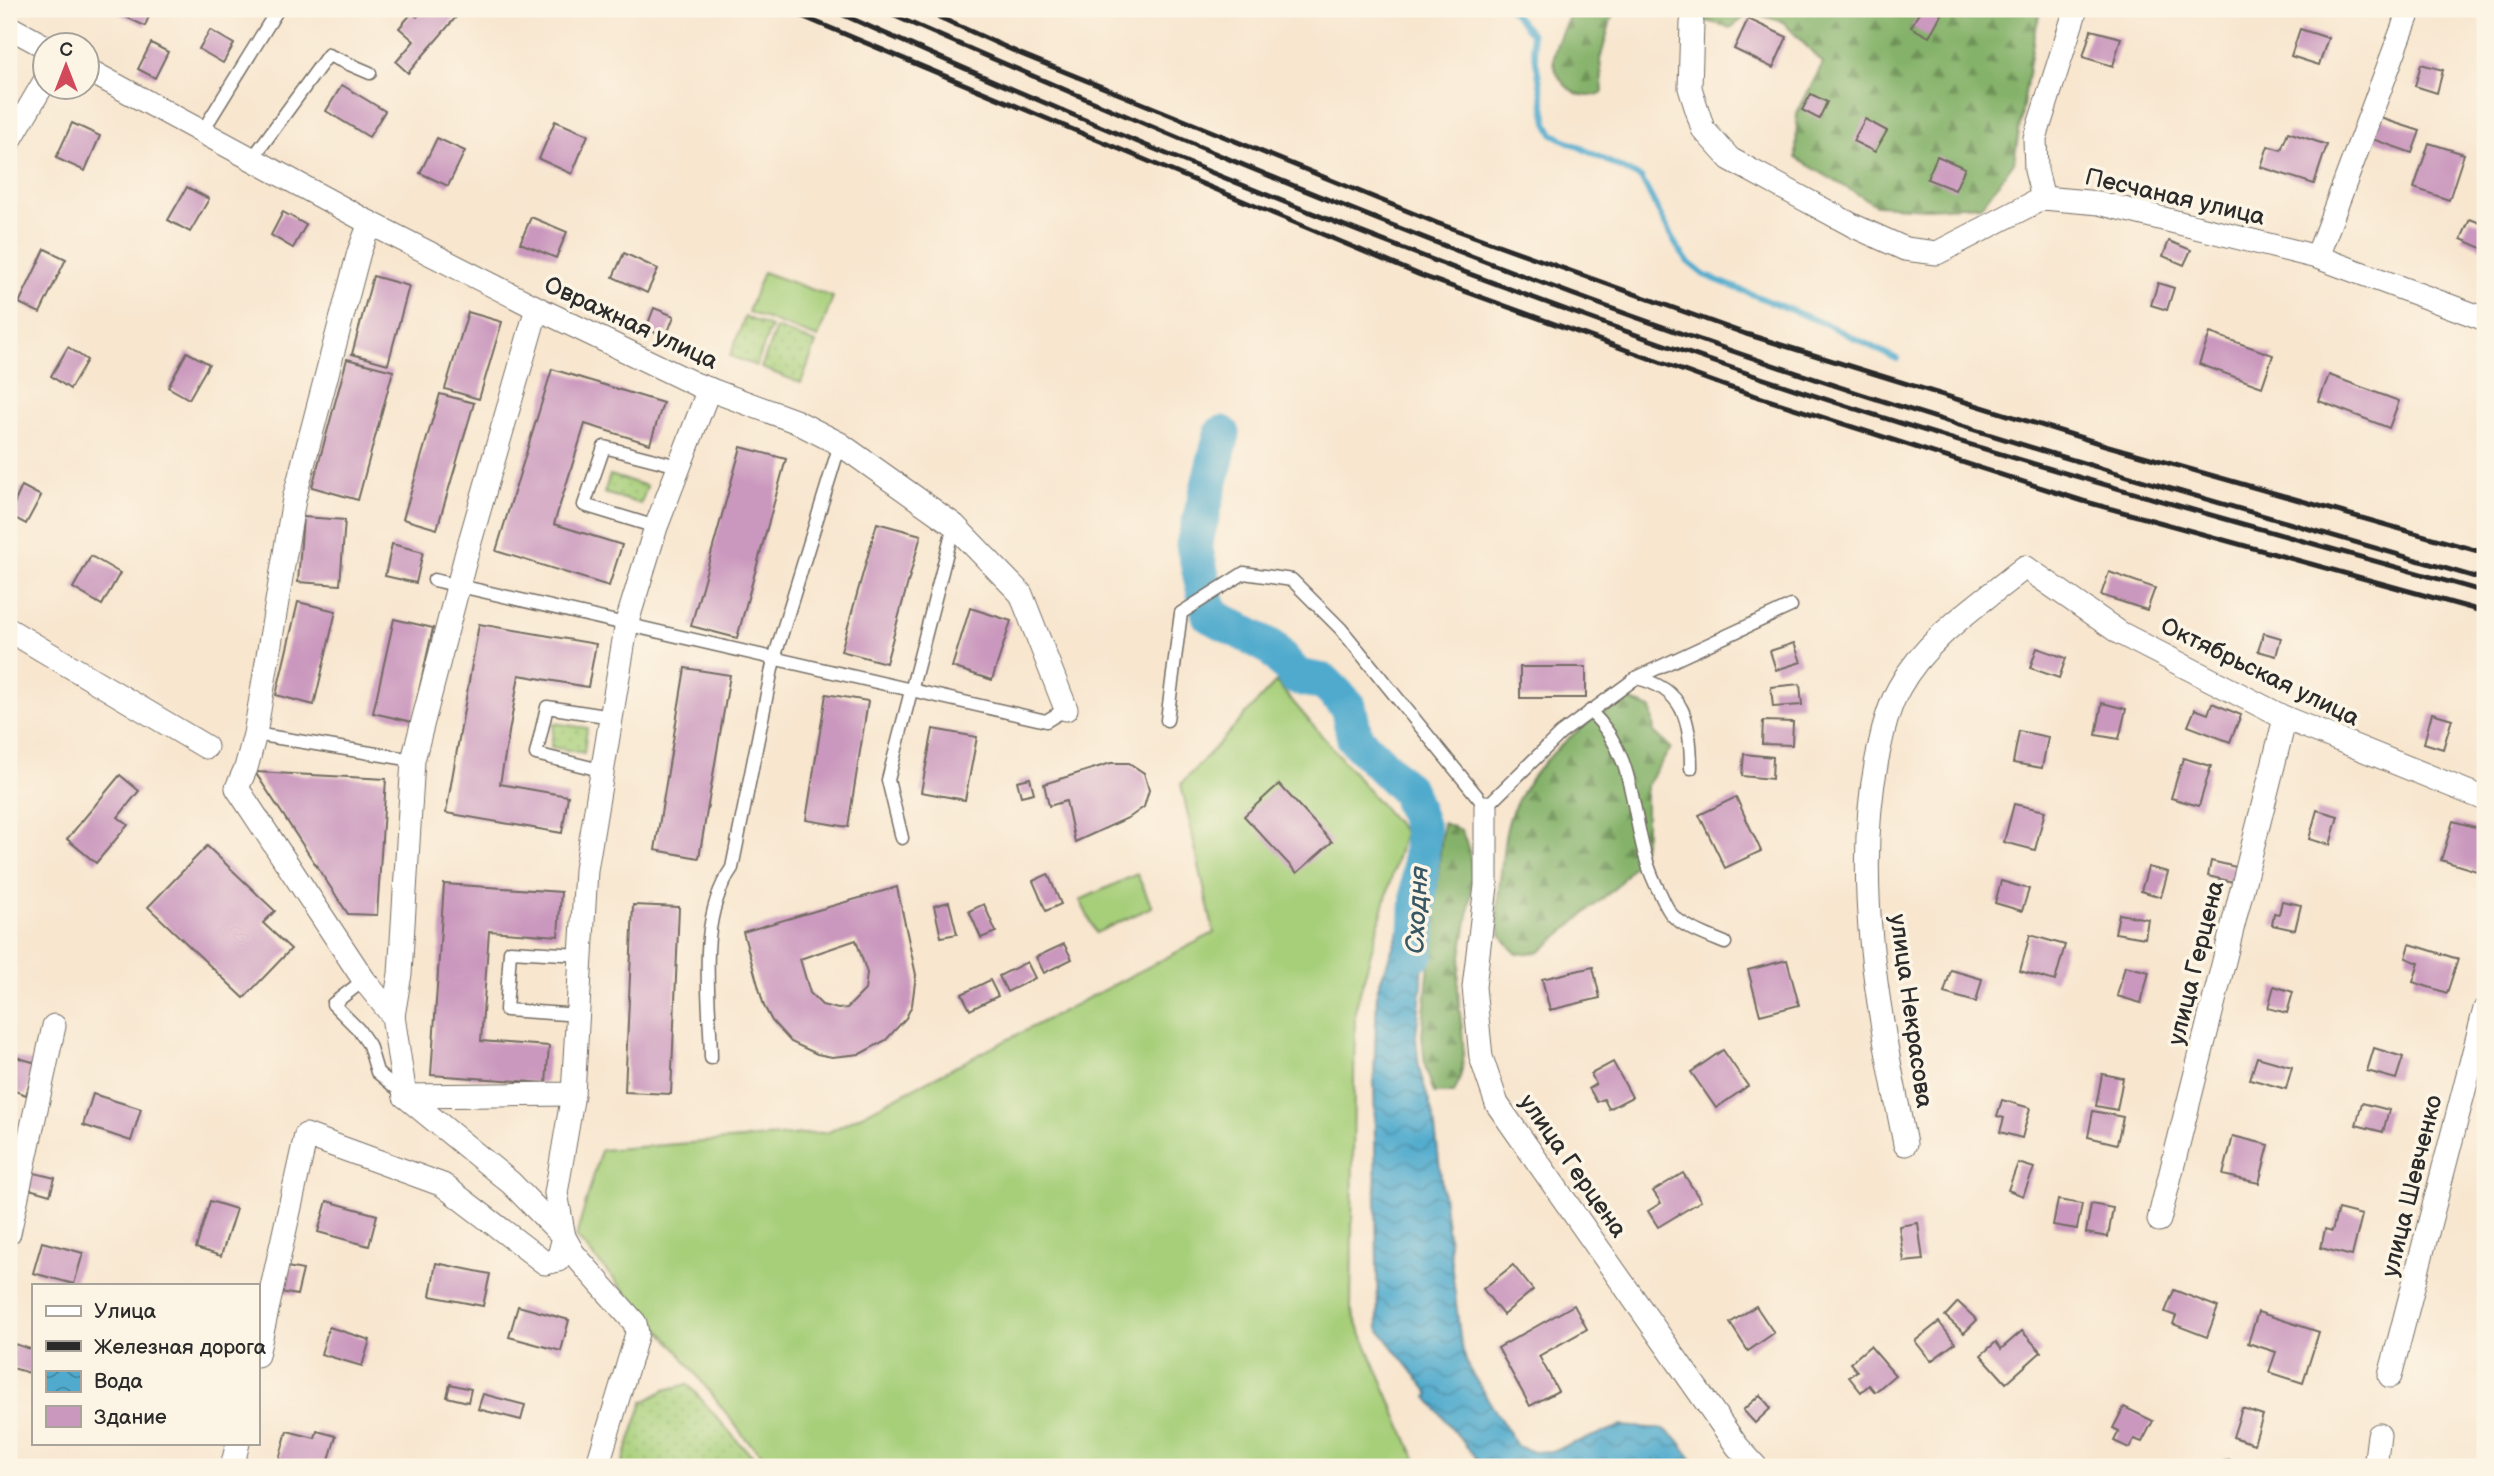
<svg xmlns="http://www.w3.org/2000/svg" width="2494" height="1476" font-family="'Balsamiq Sans',sans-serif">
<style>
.grass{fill:url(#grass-dots);stroke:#697d52;stroke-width:2}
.forest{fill:url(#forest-firs);stroke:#586e4a;stroke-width:2}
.pitch{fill:#a7cf7a;stroke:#697d52;stroke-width:2}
.water{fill:url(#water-waves);stroke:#3d6a7c;stroke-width:2}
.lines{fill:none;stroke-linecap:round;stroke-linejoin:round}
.stream{stroke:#4faacd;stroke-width:6}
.river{stroke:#4faacd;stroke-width:37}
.building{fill:#ca98be;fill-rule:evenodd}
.service-casing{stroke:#736c64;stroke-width:15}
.minor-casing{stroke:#736c64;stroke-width:25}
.service{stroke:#fff;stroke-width:12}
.minor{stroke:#fff;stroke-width:23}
.rail{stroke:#2b2b2b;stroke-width:5}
.labels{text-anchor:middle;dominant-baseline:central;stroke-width:7;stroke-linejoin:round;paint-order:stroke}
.street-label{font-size:24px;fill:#2b2b2b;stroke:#fcf5e5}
.water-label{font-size:26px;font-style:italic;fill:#385764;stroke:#fcf5e5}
</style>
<defs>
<pattern id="grass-dots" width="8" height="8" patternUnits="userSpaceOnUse" patternTransform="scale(1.75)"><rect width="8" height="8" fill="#a7cf7a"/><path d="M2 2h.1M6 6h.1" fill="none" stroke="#90b26a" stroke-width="1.8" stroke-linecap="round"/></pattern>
<pattern id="forest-firs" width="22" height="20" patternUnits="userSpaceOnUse" patternTransform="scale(1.75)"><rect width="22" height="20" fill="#85b26a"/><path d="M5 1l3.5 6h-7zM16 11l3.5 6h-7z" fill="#6d9157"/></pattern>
<pattern id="water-waves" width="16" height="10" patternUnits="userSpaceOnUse" patternTransform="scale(1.75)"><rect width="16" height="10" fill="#4faacd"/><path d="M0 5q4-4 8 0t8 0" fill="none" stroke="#428ba7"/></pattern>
</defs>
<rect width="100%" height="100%" fill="#fcf5e5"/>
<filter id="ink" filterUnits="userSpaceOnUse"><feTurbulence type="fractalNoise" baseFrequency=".0143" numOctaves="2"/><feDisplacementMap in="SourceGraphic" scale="14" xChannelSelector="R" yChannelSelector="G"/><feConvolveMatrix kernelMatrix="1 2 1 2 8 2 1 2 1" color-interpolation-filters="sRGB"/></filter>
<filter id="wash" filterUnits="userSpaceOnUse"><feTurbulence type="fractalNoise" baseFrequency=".00686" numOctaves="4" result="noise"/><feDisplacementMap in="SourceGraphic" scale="28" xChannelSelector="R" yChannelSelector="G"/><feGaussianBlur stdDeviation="1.57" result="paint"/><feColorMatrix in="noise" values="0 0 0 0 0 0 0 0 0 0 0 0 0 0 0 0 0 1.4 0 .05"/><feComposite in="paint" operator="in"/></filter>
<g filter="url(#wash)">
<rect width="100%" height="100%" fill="#f8e6cf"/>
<!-- grass -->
<g class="grass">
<path d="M745,317L771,327L756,366L730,356Z"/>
<path d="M776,328L816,343L801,383L761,368Z"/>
<path d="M610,475L647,486L641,504L604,493Z"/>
<path d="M554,723L587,728L584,753L551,747Z"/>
<path d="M688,1384L739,1443L765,1467H621L643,1402L665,1390Z"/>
</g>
<!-- forest -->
<g class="forest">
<path d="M1572,9H1614L1600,60L1603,92C1580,106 1551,80 1554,55C1556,40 1567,23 1572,9Z"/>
<path d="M1666,9H2042L2035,30L2014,162L1982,205L1927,208L1876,205L1796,158L1797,113L1823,63L1783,22L1751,12L1731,28Z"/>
<path d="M1630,700L1651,708L1654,732L1671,748L1646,786V833L1641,856L1617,886L1540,952L1517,954C1490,929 1497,916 1500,881C1503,859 1503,834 1512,812C1532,766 1583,718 1630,700Z"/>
<path d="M1443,823L1461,830C1487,880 1458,935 1458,988C1459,1028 1472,1056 1454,1093H1434L1425,1066L1422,1035Z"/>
</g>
<!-- pitch -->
<g class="pitch">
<path d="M763,272L833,297L818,338L748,312Z"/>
<path d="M1276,682L1404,832L1355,1011L1351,1309L1419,1467H775L746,1439L675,1347L576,1237L601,1150L829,1132L1214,933L1181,784Z"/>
<path d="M1137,874L1152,907L1096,933L1080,900Z"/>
</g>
<!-- water -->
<path class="water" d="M1419,901L1424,903L1422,984L1416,1036L1419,1068L1434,1119L1461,1344L1468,1367L1517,1446L1533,1452L1552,1451L1621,1426L1664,1429L1678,1440L1698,1467H1483L1427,1397L1430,1394L1378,1328L1374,1079L1377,990L1402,923Z"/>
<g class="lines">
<!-- stream -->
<path class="stream" d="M1510,9L1531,33L1547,123L1553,134L1641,178L1676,245L1688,262L1704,275L1828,325L1897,359"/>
<!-- river -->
<path class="river" d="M1222,434L1194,545L1210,615L1272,648L1297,677L1324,682L1348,706L1355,739L1408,791L1422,831L1416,952"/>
</g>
<g id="blocks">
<!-- building -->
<g class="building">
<path d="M119,9H152L145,26L117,13Z"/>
<path d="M425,9H431L437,14L441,9H463L408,73L396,62L414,41L399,28L412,13L417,17Z"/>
<path d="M1921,9H1944L1929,37L1911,27Z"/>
<path d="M1748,19L1787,37L1773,68L1734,49Z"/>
<path d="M2300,29L2328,38L2319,65L2291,56Z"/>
<path d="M210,30L234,44L223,63L199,49Z"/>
<path d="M2091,30L2121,38L2113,66L2083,57Z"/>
<path d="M151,43L168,52L155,78L138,69Z"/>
<path d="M2421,64L2443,70L2437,93L2415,86Z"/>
<path d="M342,85L385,111L369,137L326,111Z"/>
<path d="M1811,94L1827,102L1819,119L1802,110Z"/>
<path d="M2380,118L2420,131L2412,153L2372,139Z"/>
<path d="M1865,119L1887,131L1875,152L1853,141Z"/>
<path d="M555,121L588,135L572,174L539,159Z"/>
<path d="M72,123L100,136L85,171L56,158Z"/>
<path d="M2288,132L2327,145L2314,184L2261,167L2268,146L2281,150Z"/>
<path d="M437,138L465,151L448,186L420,173Z"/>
<path d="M2429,143L2464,154L2449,200L2414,188Z"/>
<path d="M1937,156L1965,168L1955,190L1927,179Z"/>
<path d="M187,187L209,199L190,232L168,220Z"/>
<path d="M283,212L306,225L293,248L271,235Z"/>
<path d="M531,217L567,232L556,258L520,243Z"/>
<path d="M2470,219L2485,225L2484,249L2461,239Z"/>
<path d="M2169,241L2191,250L2184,265L2163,256Z"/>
<path d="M45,249L66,259L40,313L19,303Z"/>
<path d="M624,253L658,269L647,293L613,277Z"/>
<path d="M373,276L409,286L388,364L352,354Z"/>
<path d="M2158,283L2174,288L2167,310L2151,305Z"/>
<path d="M654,308L674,316L666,337L646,329Z"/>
<path d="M468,312L502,322L479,399L445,389Z"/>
<path d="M2210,333L2273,355L2262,387L2199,364Z"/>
<path d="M68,347L87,360L70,389L51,376Z"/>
<path d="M187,352L209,364L189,399L168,387Z"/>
<path d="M347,359L393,371L358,500L312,487Z"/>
<path d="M552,369L663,403L650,444L585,424L554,524L622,545L609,586L496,551Z"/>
<path d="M2329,375L2399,401L2389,428L2319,401Z"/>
<path d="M440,394L474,403L437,529L403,519Z"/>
<path d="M741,447L786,459L737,638L691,626Z"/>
<path d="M22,486L41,496L26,524L9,515Z"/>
<path d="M303,517L345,520L340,585L298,582Z"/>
<path d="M877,523L921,535L886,663L841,651Z"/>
<path d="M392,544L423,552L416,583L385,576Z"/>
<path d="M91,556L120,573L102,605L73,588Z"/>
<path d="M2109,572L2155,588L2147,610L2101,595Z"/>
<path d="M298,602L336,611L314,705L276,695Z"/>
<path d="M970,608L1011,621L992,680L952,667Z"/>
<path d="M394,619L433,628L412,722L373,713Z"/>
<path d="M479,624L596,644L588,687L519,675L500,784L568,796L562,833L446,813Z"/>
<path d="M2264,633L2281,638L2276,656L2258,651Z"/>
<path d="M1794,643L1801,662L1776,670L1770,651Z"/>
<path d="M2037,648L2066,658L2059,678L2030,668Z"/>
<rect x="1520" y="667" width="66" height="31"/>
<path d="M685,668L730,675L699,858L655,850Z"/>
<path d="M1800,684L1802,705L1773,707L1771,687Z"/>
<path d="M826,694L868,701L848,827L806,820Z"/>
<path d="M2102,703L2126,709L2119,739L2096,735Z"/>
<path d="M2212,703L2241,715L2230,742L2188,726L2195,709L2208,714Z"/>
<path d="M2432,713L2452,719L2443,749L2424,743Z"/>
<path d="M1763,721L1793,722L1792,745L1762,744Z"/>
<path d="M933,729L977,737L965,800L921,792Z"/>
<path d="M2019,731L2048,737L2042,768L2013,763Z"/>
<path d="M1744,754L1773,757L1772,779L1742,776Z"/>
<path d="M2183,758L2211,766L2199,806L2171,798Z"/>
<path d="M1111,763H1129L1144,773L1149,790L1144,807L1130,817L1075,842L1066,801L1049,806L1044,784Z"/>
<path d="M255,772L386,779L377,915L348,914Z"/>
<path d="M120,775L139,791L118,817L128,825L96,863L67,839Z"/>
<path d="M1030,778L1034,793L1021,796L1017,781Z"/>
<path d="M1279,784L1332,842L1297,873L1244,816Z"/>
<path d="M1736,797L1761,851L1725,868L1699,815Z"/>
<path d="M2014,804L2045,811L2035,850L2004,842Z"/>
<path d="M2317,810L2338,816L2330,845L2309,839Z"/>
<path d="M2453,821L2485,830L2483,873L2441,860Z"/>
<path d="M207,846L275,911L263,923L291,949L244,998L148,907Z"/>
<path d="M2211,861L2236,867L2233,882L2208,876Z"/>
<path d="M2148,867L2168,872L2161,897L2141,891Z"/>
<path d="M1048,874L1061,904L1046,911L1033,881Z"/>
<path d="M2001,881L2029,889L2022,911L1995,903Z"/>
<path d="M444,884L561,892L558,936L489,931L481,1041L549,1046L546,1083L431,1075Z"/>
<path d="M897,887L916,975L912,1005L906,1018L886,1040L860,1054L832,1057L817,1054L791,1042L772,1021L764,1006L743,932ZM856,940L867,973L865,990L847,1008L838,1009L822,1005L810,993L800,959Z"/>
<path d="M2282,901L2301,905L2295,930L2272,925L2274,913L2279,914Z"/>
<path d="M949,902L957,934L941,937L934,906Z"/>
<path d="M984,904L996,932L981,938L969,911Z"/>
<path d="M633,905L679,907L671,1094L625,1092Z"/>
<path d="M2119,914L2148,919L2145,938L2115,933Z"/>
<path d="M2030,935L2065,945L2055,981L2020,971Z"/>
<path d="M1064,944L1072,959L1044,973L1036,957Z"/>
<path d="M2410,944L2458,959L2447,993L2413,982L2419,963L2406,958Z"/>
<path d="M1787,960L1799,1005L1760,1015L1748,970Z"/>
<path d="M1027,962L1035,978L1007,992L999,976Z"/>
<path d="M2125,966L2149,972L2141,1003L2117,996Z"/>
<path d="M1593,967L1600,998L1550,1010L1542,979Z"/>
<path d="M1951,970L1982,979L1976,1002L1944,993Z"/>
<path d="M990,980L998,996L970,1010L962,994Z"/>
<path d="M2274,986L2293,992L2287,1013L2268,1008Z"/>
<path d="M2374,1048L2403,1057L2396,1079L2367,1071Z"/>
<path d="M1723,1050L1748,1086L1716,1108L1691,1072Z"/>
<path d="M9,1055L36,1063L26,1095L9,1089Z"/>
<path d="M2257,1057L2292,1067L2286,1089L2250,1079Z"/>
<path d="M1613,1062L1632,1097L1609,1109L1604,1099L1597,1102L1589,1088L1596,1084L1591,1074Z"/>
<path d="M2102,1074L2123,1078L2117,1110L2096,1106Z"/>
<path d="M93,1094L141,1109L131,1141L83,1125Z"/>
<path d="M2002,1100L2030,1108L2022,1138L2000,1132L2004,1118L1997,1116Z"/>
<path d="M2362,1103L2389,1110L2383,1132L2356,1125Z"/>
<path d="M2093,1111L2123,1117L2117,1144L2088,1137Z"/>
<path d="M2233,1136L2269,1145L2259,1183L2223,1175Z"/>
<path d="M2018,1163L2034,1168L2023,1196L2008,1190Z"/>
<path d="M30,1172L55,1178L50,1195L26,1188Z"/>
<path d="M1683,1173L1701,1201L1658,1227L1648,1211L1661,1203L1653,1191Z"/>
<path d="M2058,1200L2082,1204L2077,1229L2053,1225Z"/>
<path d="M210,1201L236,1209L221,1256L196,1248Z"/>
<path d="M327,1201L377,1215L369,1246L318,1232Z"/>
<path d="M2091,1204L2113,1208L2108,1237L2086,1233Z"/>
<path d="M2338,1209L2362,1215L2352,1256L2321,1248L2325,1229L2332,1231Z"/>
<path d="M1918,1223L1923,1260L1904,1262L1899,1226Z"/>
<path d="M42,1242L83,1253L74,1284L33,1273Z"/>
<path d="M436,1263L490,1274L483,1306L430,1296Z"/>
<path d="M1513,1265L1533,1290L1503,1315L1483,1289Z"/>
<path d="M287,1267L303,1270L297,1295L281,1292Z"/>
<path d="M2174,1290L2218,1307L2207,1337L2173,1324L2176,1316L2165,1312Z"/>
<path d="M1958,1302L1977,1320L1964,1333L1945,1316Z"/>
<path d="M1574,1305L1587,1329L1539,1356L1558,1391L1530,1406L1498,1348Z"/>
<path d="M518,1306L569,1320L561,1351L509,1337Z"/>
<path d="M1756,1306L1774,1333L1748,1351L1730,1323Z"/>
<path d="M2258,1312L2319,1332L2303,1383L2269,1372L2276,1352L2248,1343Z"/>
<path d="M1939,1322L1955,1343L1931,1361L1915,1341Z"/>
<path d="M329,1327L370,1340L362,1366L321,1354Z"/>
<path d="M2022,1331L2041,1352L2006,1383L1981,1355L1996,1342L2001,1349Z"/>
<path d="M15,1344L33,1350V1374L9,1367Z"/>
<path d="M1870,1346L1895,1375L1875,1392L1869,1385L1861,1392L1849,1377L1857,1371L1850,1363Z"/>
<path d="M450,1384L471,1389L468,1402L447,1397Z"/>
<path d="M483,1394L525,1405L521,1420L478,1409Z"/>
<path d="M1760,1395L1771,1408L1755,1423L1743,1410Z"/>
<path d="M2124,1407L2153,1421L2142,1442L2134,1439L2129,1448L2114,1441L2119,1431L2113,1428Z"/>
<path d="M2242,1408L2263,1415L2254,1444L2233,1437Z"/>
<path d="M287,1431L315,1438L317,1431L336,1436L327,1467H294L278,1463Z"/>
<path d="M151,1459L178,1466V1467H149Z"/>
</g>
</g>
</g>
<g filter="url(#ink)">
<use href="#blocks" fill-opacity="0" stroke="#736c64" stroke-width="2"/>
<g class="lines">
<!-- service casing -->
<g class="service-casing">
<g id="service">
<path d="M202,132L278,9"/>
<path d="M252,159L328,55L370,73"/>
<path d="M656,527L584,505L604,447L678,466"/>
<path d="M434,580L1046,721L1066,709"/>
<path d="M1636,678C1685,688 1691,723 1691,768"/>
<path d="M1590,711C1645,764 1626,831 1660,893C1663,899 1667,910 1673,916C1686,928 1708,936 1725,943"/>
<path d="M1167,720L1181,613L1244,573L1292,580L1341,629L1486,807L1560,734L1636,678L1791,606"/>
<path d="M255,734L413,760"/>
<path d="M604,771L536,754L547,707L612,717"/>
<path d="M902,838L888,780L954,525"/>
<path d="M364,980L333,1004L358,1029L369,1045L377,1072L402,1093"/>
<path d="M580,1015L506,1010L510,951L581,955"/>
<path d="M711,1058C710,997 696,920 732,868L774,659L840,444"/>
<path d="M2228,1466L2230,1467"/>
</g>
</g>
<!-- minor casing -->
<g class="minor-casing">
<g id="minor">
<path d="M1692,23L1690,88L1703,129L1730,159L1854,226L1905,249L1937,253L2043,198L2099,203L2317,257L2485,319"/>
<path d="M9,27L46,47"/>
<path d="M88,70L370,223L537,308L695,384L795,421L840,444L954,525L1021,594L1066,709"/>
<path d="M9,142L46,79"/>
<path d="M2043,198L2036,170L2035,138L2076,9"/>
<path d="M370,223L359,252L294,499L255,734L246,768L237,788L364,980L393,1016L405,1096"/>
<path d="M2317,257L2410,9"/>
<path d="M9,630L206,747"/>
<path d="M1486,807V886L1474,987L1481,1057L1497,1104L1737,1446L1756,1467"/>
<path d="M393,1016L400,974L413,760L467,552L537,308"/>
<path d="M405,1096L573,1094L586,870L627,622L656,527L709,389"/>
<path d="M405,1096L511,1183L564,1237L573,1253L635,1323L637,1333L633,1348L597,1467"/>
<path d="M1905,1144C1880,1017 1852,888 1877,759C1882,735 1887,710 1899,688C1927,637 1981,603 2025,567L2120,633L2285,718L2485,799"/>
<path d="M2159,1220L2285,718"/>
<path d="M9,1233L54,1026"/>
<path d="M257,1355L306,1135L443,1185L545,1263L558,1260L564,1237L556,1193L573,1094"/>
<path d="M2390,1376L2485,1009"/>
<path d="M232,1467L238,1443"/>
<path d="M2375,1467L2379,1435"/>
</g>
</g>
<!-- service -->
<use href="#service" class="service"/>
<!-- minor -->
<use href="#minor" class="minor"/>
<!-- rail -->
<g class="rail">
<path d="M785,9L1420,275L1728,387L2083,501L2485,612"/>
<path d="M830,9C1125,141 1425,264 1732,368C1980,453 2233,521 2485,592"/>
<path d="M879,9C1161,133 1447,254 1738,353C1984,438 2236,507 2485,580"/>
<path d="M921,9L1021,54L1437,223L1746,334L2105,445L2485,553"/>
</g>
</g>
</g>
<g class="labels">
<!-- street labels -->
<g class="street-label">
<text transform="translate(2175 197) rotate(13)">Песчаная улица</text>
<text transform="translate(631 323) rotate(25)">Овражная улица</text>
<text transform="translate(2260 672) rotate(26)">Октябрьская улица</text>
<text transform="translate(2196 963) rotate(-76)">улица Герцена</text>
<text transform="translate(1911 1011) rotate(82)">улица Некрасова</text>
<text transform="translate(1573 1166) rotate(55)">улица Герцена</text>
<text transform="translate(2412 1186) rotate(-76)">улица Шевченко</text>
</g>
<!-- water labels -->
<g class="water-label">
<text transform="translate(1418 910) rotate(-87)">Сходня</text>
</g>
</g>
<!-- margin -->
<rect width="2494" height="1476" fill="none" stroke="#fcf5e5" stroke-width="35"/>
<!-- legend -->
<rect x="32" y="1284" width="228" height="161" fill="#fcf5e5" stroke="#a8a49b" stroke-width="2"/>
<rect x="46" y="1306" width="35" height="10" fill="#ffffff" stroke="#a8a49b" stroke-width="2"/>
<text x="94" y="1318" font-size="21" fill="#2b2b2b">Улица</text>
<rect x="46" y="1341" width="35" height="10" fill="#2b2b2b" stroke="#a8a49b" stroke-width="2"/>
<text x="94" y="1354" font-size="21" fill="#2b2b2b">Железная дорога</text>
<rect x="46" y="1371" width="35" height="21" fill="url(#water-waves)" stroke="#a8a49b" stroke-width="2"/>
<text x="94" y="1388" font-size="21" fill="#2b2b2b">Вода</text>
<rect x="46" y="1406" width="35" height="21" fill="#ca98be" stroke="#a8a49b" stroke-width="2"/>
<text x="94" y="1424" font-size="21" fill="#2b2b2b">Здание</text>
<!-- north arrow -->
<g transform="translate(66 66)"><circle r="33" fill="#fcf5e5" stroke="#a8a49b" stroke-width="2"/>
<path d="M0-5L12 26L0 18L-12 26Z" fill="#d1495b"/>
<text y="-10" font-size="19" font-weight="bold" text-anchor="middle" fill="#2b2b2b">С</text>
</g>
</svg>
